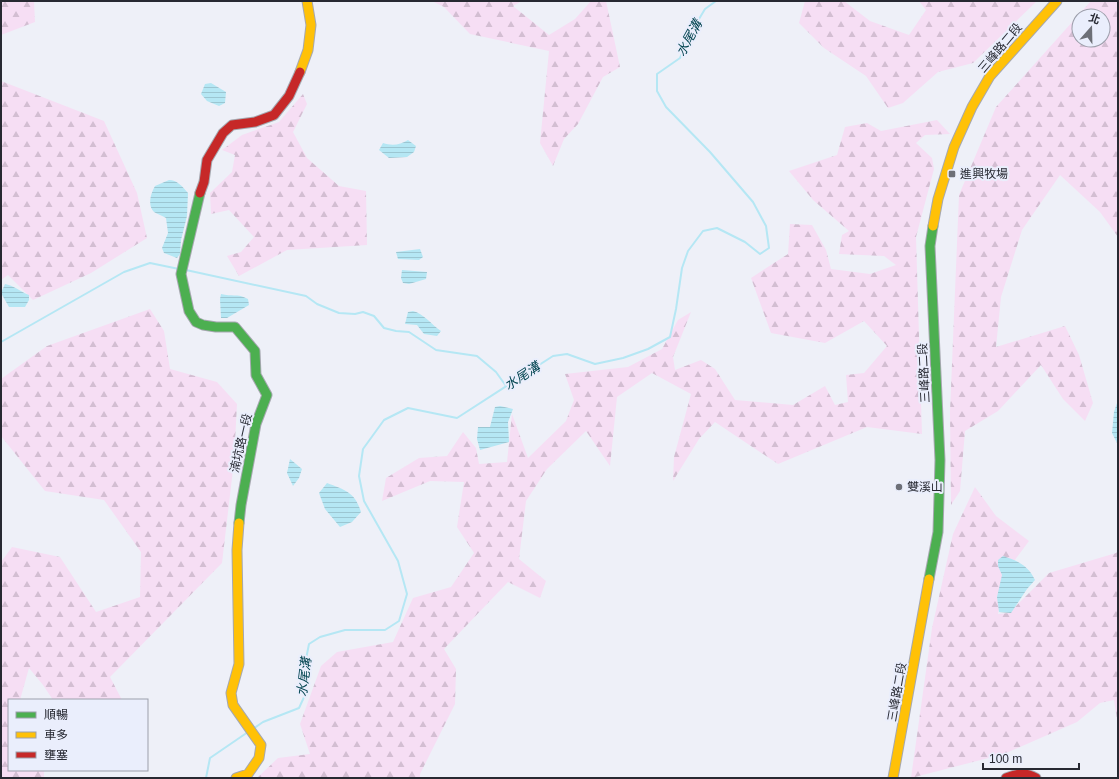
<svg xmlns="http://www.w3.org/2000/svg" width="1119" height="779" font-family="Helvetica,'Noto Sans TC',sans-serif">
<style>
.forest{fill:url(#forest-firs);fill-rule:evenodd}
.water{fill:url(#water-rules)}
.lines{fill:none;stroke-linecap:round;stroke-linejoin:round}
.stream{stroke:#b5e7f4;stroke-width:2}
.fast-casing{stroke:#a6a8b0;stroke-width:11}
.slow-casing{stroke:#a6a8b0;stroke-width:11}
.jam-casing{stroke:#a6a8b0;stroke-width:11}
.fast{stroke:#4caf50;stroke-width:9}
.slow{stroke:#ffc107;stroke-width:9}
.jam{stroke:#c62828;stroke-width:9}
.poi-dot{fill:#6d6f77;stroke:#eaeefc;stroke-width:1.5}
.labels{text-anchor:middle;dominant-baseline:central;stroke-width:4;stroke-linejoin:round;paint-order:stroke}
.street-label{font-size:12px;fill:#272932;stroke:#eaeefc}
.poi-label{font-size:12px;fill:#272932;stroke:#eaeefc;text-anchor:start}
.water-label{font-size:13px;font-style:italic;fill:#00434f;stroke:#eaeefc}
</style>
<defs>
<pattern id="forest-firs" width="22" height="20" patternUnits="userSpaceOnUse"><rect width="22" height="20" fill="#f6def4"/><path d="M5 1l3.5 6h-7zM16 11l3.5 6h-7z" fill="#d3bed2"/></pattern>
<pattern id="water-rules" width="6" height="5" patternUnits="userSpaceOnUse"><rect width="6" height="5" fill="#b5e7f4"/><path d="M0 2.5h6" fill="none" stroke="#9cc6d2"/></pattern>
</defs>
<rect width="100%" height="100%" fill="#eef0f8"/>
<!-- forest -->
<g class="forest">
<path d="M1,1H34L35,22L1,35Z"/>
<path d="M432,1H522L513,6L549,35L575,19L591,1H606L620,67L603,77L578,124L564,139L553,166L540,143L549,51L470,34L444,7Z"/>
<path d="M805,1H844L870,21L909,35L926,10L919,1H1037L973,63L938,72L903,103L888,108L866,76L824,48L799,23Z"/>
<path d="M1091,1H1118V237L1100,212L1060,175L1022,230L1001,297L996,347L1065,326L1079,355L1093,403L1085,421L1063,399L1041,365L998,411L965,431L960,491L951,505L950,412L959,195L996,107ZM1079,16H1103V40H1079Z"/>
<path d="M1,81L104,121L137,193L147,238L91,273L33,300L8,275L1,280Z"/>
<path d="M303,94L307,104L293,132L307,158L339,186L366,191L367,245L287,250L239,276L227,256L241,252L254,237L229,210L211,214L210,193L232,172L235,155L222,150L242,135L279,122Z"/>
<path d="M937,120L950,134L925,135L916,143L932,158L934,169L916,237L922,434L867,427L778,464L715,422L699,439L673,481L674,457L691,394L652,373L617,397L610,466L586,431L547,469L526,501L519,559L546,581L540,598L508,582L444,649L456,669L455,704L420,774V778H257L278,758L310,754L300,724L321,666L337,652L393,642L413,598L451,587L474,553L457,527L464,482L430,481L382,501L386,478L419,458L447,456L463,432L476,448L479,464L507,462L512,414L528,458L566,421L574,400L565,374L628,367L662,349L678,320L691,312L673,357L675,370L701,360L715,369L735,400L793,405L825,386L835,405L848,402L846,375L864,373L887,346L864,321L825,343L771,333L751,278L788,254L790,224L812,225L826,250L831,269L870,274L896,265L884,256L839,254L842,235L849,231L813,200L789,171L837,155L845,127L867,123L881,131Z"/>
<path d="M150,309L164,331L170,369L217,382L237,404L234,461L222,563L110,677L122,700H53L43,685L29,668L20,700H9V770H44V778H1V562L12,547L60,557L96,612L140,597L141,552L104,500L45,491L1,436V379L47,346Z"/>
<path d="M975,487L996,516L1029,541L1006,572L998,614L1009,613L1049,573L1116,553L1118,551V726L1114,700L1100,703L1077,722L1004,754L911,778L932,628L953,534Z"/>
</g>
<!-- water -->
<g class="water">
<path d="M211,83L226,92L225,103L219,106L207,101L201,94L205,84Z"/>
<path d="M408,140L416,146L414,152L407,157L389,158L379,150L383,143C392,146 400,145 408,140Z"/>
<path d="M169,180C177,180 182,186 188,193L187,216L181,240L180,254L177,258L164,253L162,248L168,233L166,218C163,216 157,214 154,212C147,205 151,193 155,186Z"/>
<path d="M420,249L423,257L419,260L398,259L396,252Z"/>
<path d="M402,270L427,272L426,279L409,284L403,283L401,278Z"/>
<path d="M5,284C13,285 21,292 29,295V300L25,307H9L1,293Z"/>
<path d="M221,294C232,297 237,293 248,299L249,305L227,318H221L220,299Z"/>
<path d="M413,311C423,313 432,325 441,331L437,336L424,334L417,325L405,324L408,312Z"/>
<path d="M1118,400V445L1112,433L1114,412Z"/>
<path d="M500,406L513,409L508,422L509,442L480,450L477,439L478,427H490L495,407Z"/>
<path d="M290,459L302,469L299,478L293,486L287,473Z"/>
<path d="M327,483C345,490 355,492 361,512L352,522L340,527L325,509L319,493Z"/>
<path d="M1003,556C1018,561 1028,565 1035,580L1027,589L1011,613L999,612L997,597L1002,575L998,566V560Z"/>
</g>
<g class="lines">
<!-- stream -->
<g class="stream">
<path d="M186,270L306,296L317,304L339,313L355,314L363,312L374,316L384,328L396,331L409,332L436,350L477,356L496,372L506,386"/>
<path d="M1,342L124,272L150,263L179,269"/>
<path d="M253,729L263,722L299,708L305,695L306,659L309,644L320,637L345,630H385L399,621L407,594L398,561L364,501L359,476L363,449L384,420L408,408L457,418L553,356L567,354L595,364L623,358L648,349L670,337L676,309L682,268L688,251L703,231L717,228L745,242L760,254L769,248L766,226L753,202L710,152L666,107L657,91V74L680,58L693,29L705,9L716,1"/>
<path d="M206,778L210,758L248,732"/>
</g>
<!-- fast casing -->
<g class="fast-casing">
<g id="fast">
<path d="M200,193L181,274L189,311L196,322L203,325L216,327H235L255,351L256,375L267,395L256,424L241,505L239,523"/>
<path d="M929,579L938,532L940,460L930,246L933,226"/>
</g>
</g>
<!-- slow casing -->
<g class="slow-casing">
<g id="slow">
<path d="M300,72L308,50L311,25L307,1"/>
<path d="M933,226L938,199L954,147L972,107L990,76L1057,1"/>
<path d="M236,778L248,774L259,758L261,745L233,705L231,693L239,664L237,550L239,523"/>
<path d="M893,778L929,579"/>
</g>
</g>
<!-- jam casing -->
<g class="jam-casing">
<g id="jam">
<path d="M200,193L204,182L207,160L223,133L232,125L255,122L274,115L289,96L300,72"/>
<path d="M1006,778C1018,773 1025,772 1036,778"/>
</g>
</g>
<!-- fast -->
<use href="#fast" class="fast"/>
<!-- slow -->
<use href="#slow" class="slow"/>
<!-- jam -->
<use href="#jam" class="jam"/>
</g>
<!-- markers -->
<g class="poi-dot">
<rect x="948" y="170" width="8" height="8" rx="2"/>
<circle cx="899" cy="487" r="4"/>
</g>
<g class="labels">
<!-- street labels -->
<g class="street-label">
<text transform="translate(1000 48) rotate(-50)">三峰路二段</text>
<text transform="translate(924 373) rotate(-93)">三峰路二段</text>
<text transform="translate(241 443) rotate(-77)">湳坑路一段</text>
<text transform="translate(897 692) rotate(-80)">三峰路二段</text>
</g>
<!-- poi labels -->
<g class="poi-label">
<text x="960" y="174">進興牧場</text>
<text x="907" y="487">雙溪山</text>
</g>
<!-- water labels -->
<g class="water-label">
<text transform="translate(689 38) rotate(-61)">水尾溝</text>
<text transform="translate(522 376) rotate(-33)">水尾溝</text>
<text transform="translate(304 677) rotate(-83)">水尾溝</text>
</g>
</g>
<!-- border -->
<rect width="1119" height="779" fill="none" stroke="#272932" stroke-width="4"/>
<!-- legend -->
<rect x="8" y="699" width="140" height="72" fill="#eaeefc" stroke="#9c9fab"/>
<rect x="16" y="712" width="20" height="6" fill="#4caf50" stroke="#9c9fab"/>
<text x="44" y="719" font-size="12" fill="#272932">順暢</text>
<rect x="16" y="732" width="20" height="6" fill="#ffc107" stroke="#9c9fab"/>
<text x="44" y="739" font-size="12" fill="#272932">車多</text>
<rect x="16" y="752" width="20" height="6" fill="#c62828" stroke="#9c9fab"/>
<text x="44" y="759" font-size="12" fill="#272932">壅塞</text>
<!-- north arrow -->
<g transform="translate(1091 28) rotate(20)"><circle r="19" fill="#eaeefc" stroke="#9c9fab"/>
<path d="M0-3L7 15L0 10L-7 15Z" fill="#6d6f77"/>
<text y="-6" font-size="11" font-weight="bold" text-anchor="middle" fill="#272932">北</text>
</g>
<!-- scale -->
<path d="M983 763v6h96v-6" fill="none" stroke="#272932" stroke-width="2"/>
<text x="989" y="763" font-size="12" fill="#272932" stroke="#eaeefc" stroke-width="3" paint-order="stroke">100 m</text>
</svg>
